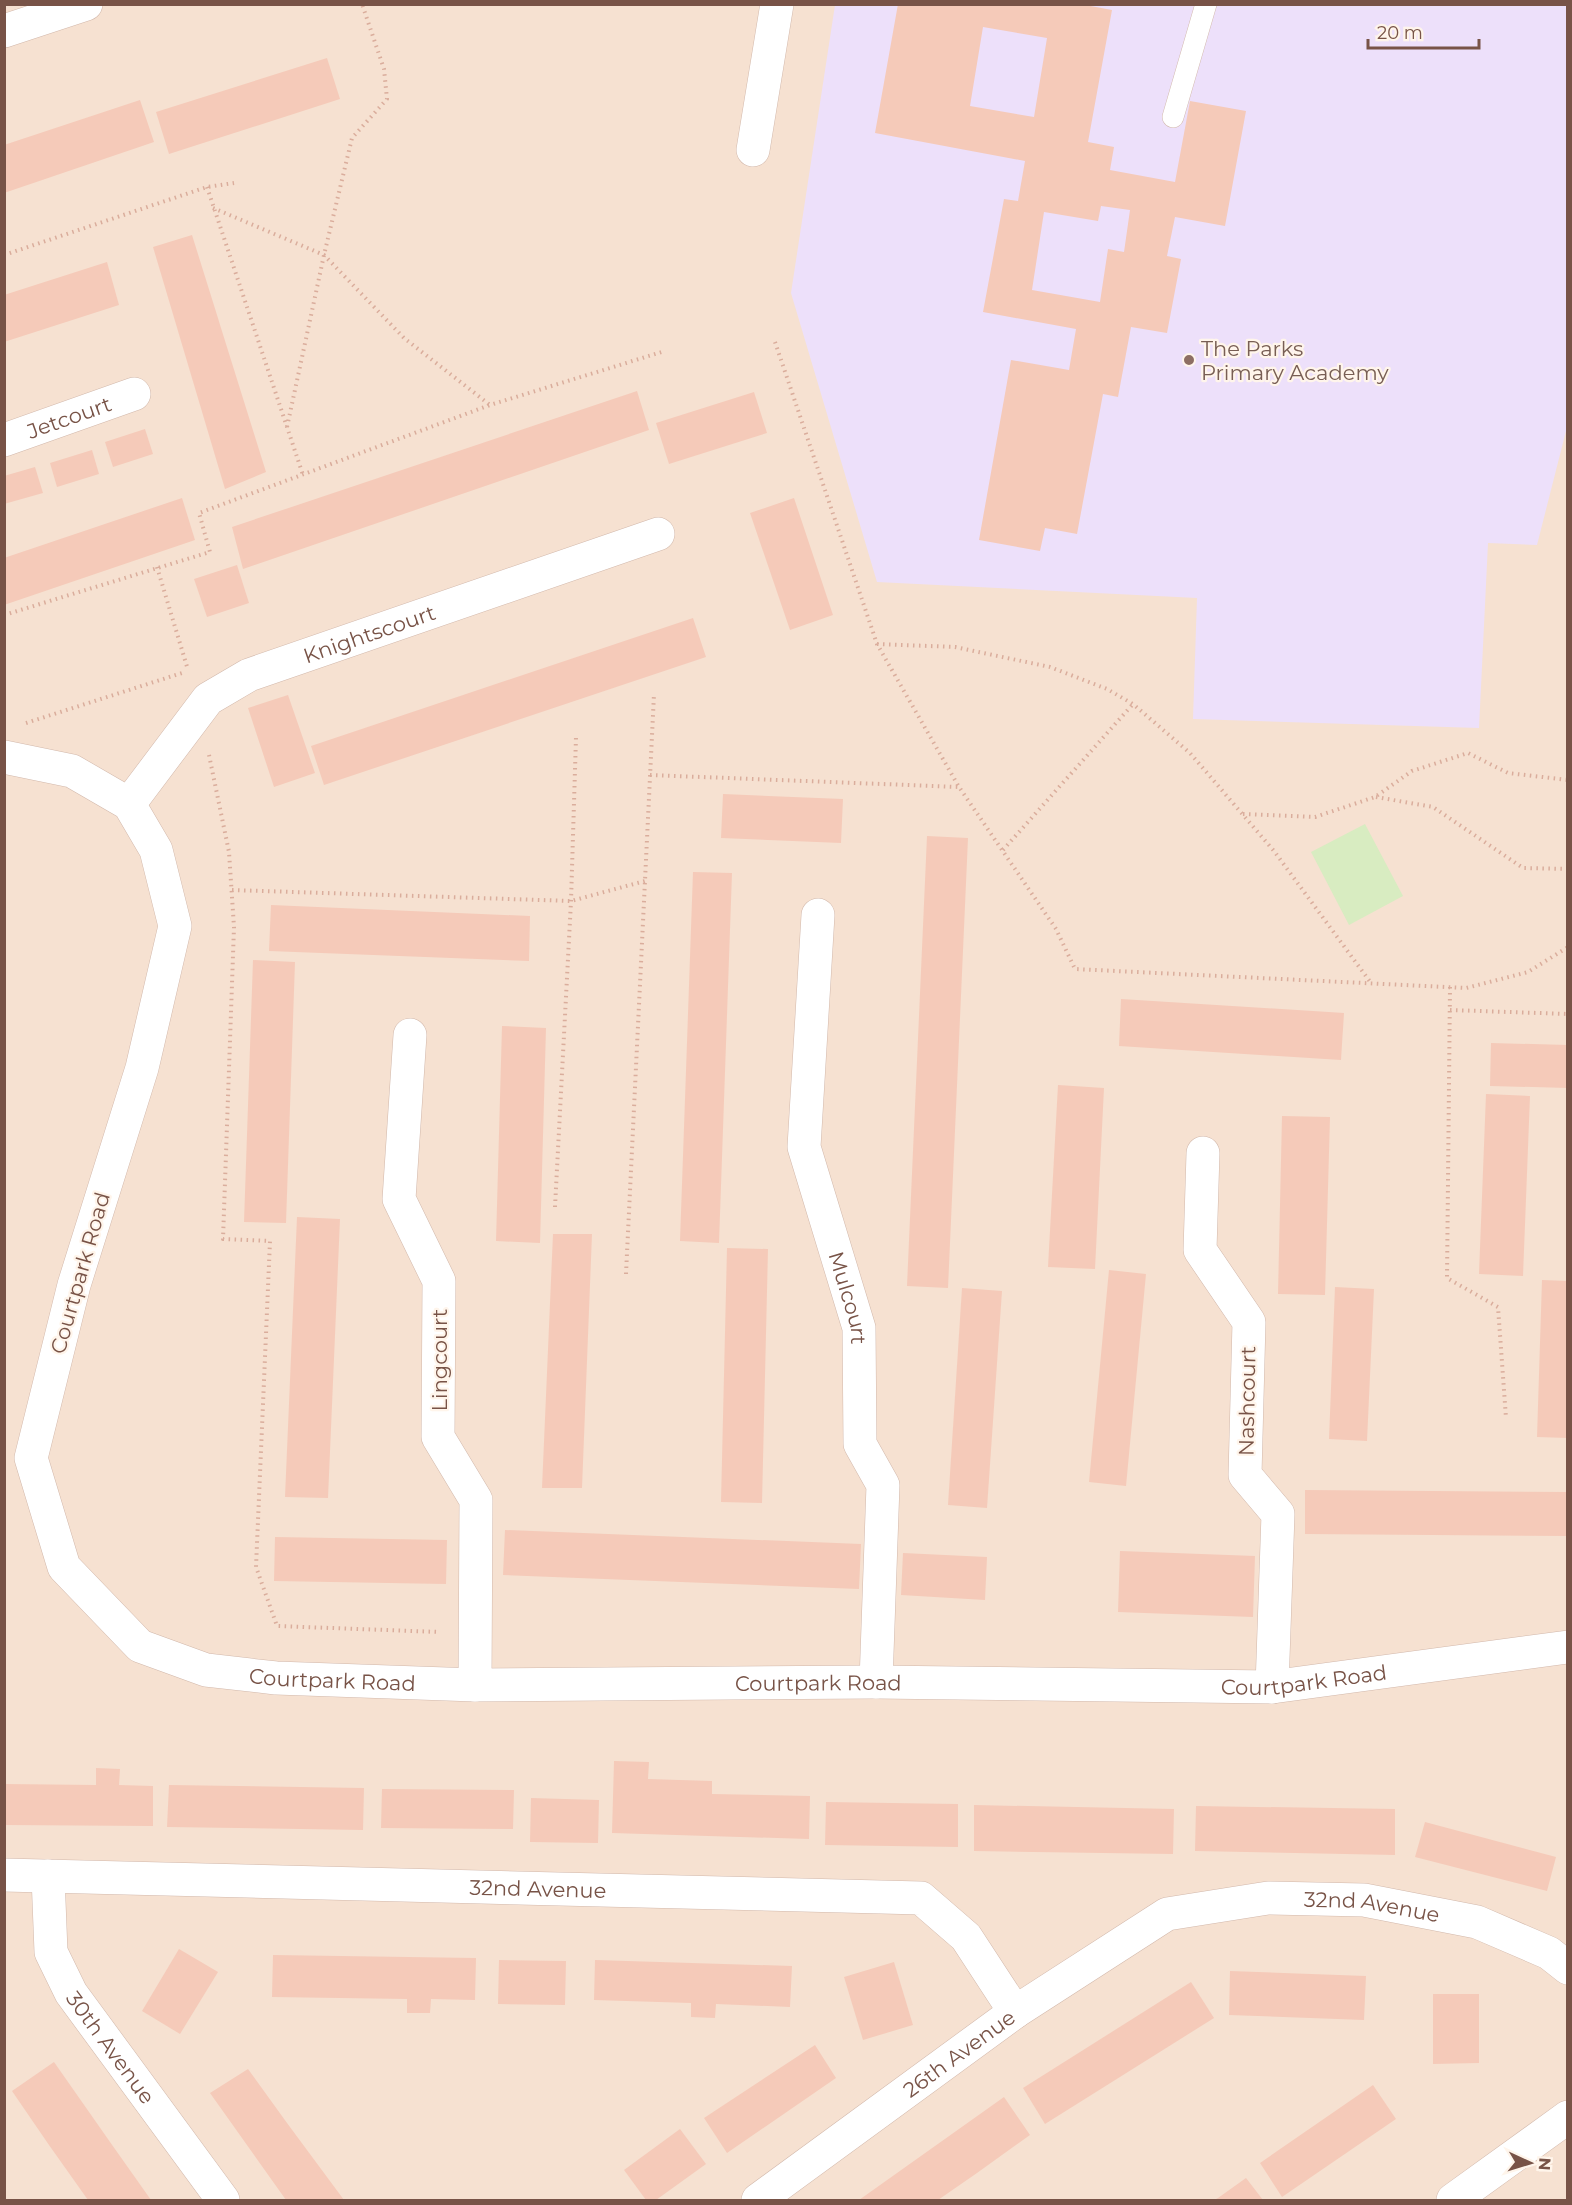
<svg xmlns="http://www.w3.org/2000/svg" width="1572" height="2205" font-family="Montserrat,sans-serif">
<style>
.residential{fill:#f6e1d1}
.education{fill:#ede0fa}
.park{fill:#d8ecc1}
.building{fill:#f5cab9;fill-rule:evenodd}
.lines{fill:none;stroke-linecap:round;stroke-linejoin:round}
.lane-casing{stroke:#d2b8ab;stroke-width:22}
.street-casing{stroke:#d2b8ab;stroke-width:34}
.path{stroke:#daad9c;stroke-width:4;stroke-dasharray:1.5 4.5;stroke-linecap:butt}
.lane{stroke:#fff;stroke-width:21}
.street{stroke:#fff;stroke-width:33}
.education-dot{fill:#8d6e63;stroke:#fff5eb;stroke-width:2}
.labels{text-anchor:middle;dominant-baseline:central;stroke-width:4.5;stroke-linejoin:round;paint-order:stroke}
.education-label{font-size:21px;fill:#785e54;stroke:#fff5eb;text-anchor:start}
.street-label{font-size:21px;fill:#785347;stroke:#fff5eb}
</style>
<rect width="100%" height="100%" fill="#fef0e4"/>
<!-- residential -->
<rect class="residential" x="5" y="5" width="1562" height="2195"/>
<!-- education -->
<path class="education" d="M835,5H1567V427L1537,545L1488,543L1479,728L1193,719L1197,598L877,582L791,293Z"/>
<!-- park -->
<path class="park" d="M1365,824L1403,896L1349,925L1311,852Z"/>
<!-- building -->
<g class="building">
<path d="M898,4H1080L1112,10L1088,142L1114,147L1110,170L1175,182L1190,101L1246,111L1225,226L1175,217L1167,256L1181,259L1167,333L1131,327L1118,397L1103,394L1077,534L1045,528L1040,551L979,540L1011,360L1069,370L1076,329L983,312L1004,199L1018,201L1025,161L875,133ZM983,27L1047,38L1034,117L970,106ZM1101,206L1130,210L1124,252L1108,249L1100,302L1032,290L1044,212L1098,221Z"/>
<path d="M327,58L340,99L169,154L156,112Z"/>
<path d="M140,100L154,142L4,193V145Z"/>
<path d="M192,235L266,472L225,489L153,247Z"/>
<path d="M107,262L119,305L4,342V295Z"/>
<path d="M637,391L649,430L243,569L232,527Z"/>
<path d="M754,392L767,433L669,464L656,423Z"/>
<path d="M145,429L153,454L113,467L105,442Z"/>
<path d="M92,450L99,474L57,487L50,463Z"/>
<path d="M35,467L43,493L4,504V476Z"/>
<path d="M182,498L195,540L4,605V558Z"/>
<path d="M794,498L833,615L790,630L750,513Z"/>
<path d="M237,565L249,603L207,617L194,579Z"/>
<path d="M693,618L706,657L324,785L311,746Z"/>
<path d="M288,695L315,773L274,787L248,708Z"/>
<path d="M723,794L843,799L841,843L721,838Z"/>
<path d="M927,836L968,838L948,1288L907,1286Z"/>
<path d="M693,872L732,873L719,1243L680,1241Z"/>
<path d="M271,905L530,916L529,961L269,951Z"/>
<path d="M253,960L295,962L286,1223L244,1222Z"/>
<path d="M1121,999L1344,1013L1341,1060L1119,1046Z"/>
<path d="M502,1026L546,1028L540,1243L496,1241Z"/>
<path d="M1491,1043L1568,1045V1088L1490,1086Z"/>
<path d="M1058,1085L1104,1088L1095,1269L1048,1267Z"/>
<path d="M1486,1094L1530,1096L1523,1276L1479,1274Z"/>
<path d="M1282,1116L1330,1117L1325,1295L1278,1294Z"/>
<path d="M297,1217L340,1219L328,1498L285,1497Z"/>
<path d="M553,1234H592L582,1488H542Z"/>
<path d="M727,1248L768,1249L762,1503L721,1502Z"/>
<path d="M1109,1270L1146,1274L1126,1486L1089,1482Z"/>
<path d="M1542,1280L1568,1281V1438L1537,1437Z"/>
<path d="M1335,1287L1374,1289L1367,1441L1329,1439Z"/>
<path d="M962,1288L1002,1291L987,1508L948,1505Z"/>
<path d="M1305,1490L1568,1492V1536L1305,1534Z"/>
<path d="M505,1530L861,1544L859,1589L503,1575Z"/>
<path d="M275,1537L447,1540L446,1584L274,1581Z"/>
<path d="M1120,1551L1255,1556L1253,1617L1118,1612Z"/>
<path d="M903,1553L987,1557L985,1600L901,1595Z"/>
<path d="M614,1761L649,1762L648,1779L712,1781V1794L810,1796L809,1839L612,1833Z"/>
<path d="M96,1768L120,1769L119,1785L153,1786V1826L4,1825V1784L96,1785Z"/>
<path d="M169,1785L364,1788L363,1830L167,1827Z"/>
<path d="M382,1789L514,1790L513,1829L381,1828Z"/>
<path d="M531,1798L599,1800L598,1843L530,1842Z"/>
<path d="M826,1802L958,1804V1847L825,1845Z"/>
<path d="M974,1805L1174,1809L1173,1854L974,1851Z"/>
<path d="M1196,1806L1395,1809V1855L1195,1851Z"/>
<path d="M1425,1822L1556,1857L1547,1891L1415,1857Z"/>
<path d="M179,1949L218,1972L180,2034L142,2011Z"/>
<path d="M273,1955L476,1958L475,2000L431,1999L430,2013H407V1999L272,1997Z"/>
<path d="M499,1960L566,1961L565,2005L498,2004Z"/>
<path d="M595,1960L792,1966L790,2007L716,2004L715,2018L691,2017V2003L594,2000Z"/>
<path d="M894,1962L913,2025L863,2040L844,1977Z"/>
<path d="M1230,1971L1366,1976L1364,2020L1229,2015Z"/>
<path d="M1191,1982L1214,2018L1045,2124L1023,2088Z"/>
<path d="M1433,1994H1479V2063L1433,2064Z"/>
<path d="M815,2045L836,2078L727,2153L704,2118Z"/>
<path d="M54,2062L110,2142L151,2200H88L49,2145L12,2091Z"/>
<path d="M248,2069L287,2123L344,2200H286L210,2093Z"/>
<path d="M1373,2085L1396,2119L1282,2197L1260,2163Z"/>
<path d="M1004,2097L1030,2135L977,2173L938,2200H859Z"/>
<path d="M680,2129L706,2164L656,2200H646L624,2170Z"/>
<path d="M1246,2178L1263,2200H1214L1218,2198Z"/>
</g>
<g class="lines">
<!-- lane casing -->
<g class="lane-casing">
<path id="lane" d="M1173,117L1206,4"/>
</g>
<!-- street casing -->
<g class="street-casing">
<g id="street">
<path d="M4,31L86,4"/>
<path d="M753,150L777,4"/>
<path id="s1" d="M4,440L134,394"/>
<path id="s2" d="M4,757L72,771L129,804L156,850L175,926L142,1068L74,1285L31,1458L64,1567L140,1646L206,1670L276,1678L475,1685L876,1682L1272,1687L1568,1647"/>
<path id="s3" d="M129,804L208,699L249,675L658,534"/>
<path id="s4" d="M818,915L804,1147L859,1328L860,1444L883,1485L876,1682"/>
<path d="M410,1035L399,1199L439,1281L438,1437L476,1500L475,1685"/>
<path d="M1203,1153L1200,1250L1249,1322L1245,1475L1278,1514L1272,1687"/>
<path id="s5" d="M4,1875L921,1898L966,1937L1015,2012"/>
<path id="s6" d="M48,1876L51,1952L71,1993L223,2200"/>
<path id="s7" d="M758,2200L1015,2012L1167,1914L1268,1898L1364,1900L1477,1922L1549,1953L1568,1968"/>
<path d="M1453,2200L1568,2117"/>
</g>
</g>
<!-- path -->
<g class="path">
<path d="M207,187L303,475"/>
<path d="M213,208L324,255L404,338L490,405"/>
<path d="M4,255L207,187L234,183"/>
<path d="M775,342L877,644L959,787L1056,929L1075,969L1466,988L1528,972L1568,947"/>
<path d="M287,427L324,255L352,138L387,99L384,69L362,4"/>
<path d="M157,567L188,670"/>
<path d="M4,615L210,552L199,513L490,405L665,351"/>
<path d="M877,644L955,647L1050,667L1107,689L1133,704L1190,753L1274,851L1371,983"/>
<path d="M26,723L182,673"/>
<path d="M209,755L229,852L234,927L223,1239L270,1241L256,1567L277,1626L440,1632"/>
<path d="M650,775L959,787"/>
<path d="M1376,797L1433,807L1523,868L1568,869"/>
<path d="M1243,814L1315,817L1375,797L1412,771L1468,753L1508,773L1568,780"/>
<path d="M1003,850L1133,704"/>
<path d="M232,890L571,901L645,881"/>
<path d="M1450,987L1447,1278L1498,1307L1506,1418"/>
<path d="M1450,1010L1568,1014"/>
<path d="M555,1207L571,901L576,737"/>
<path d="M626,1274L654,694"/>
</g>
<!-- lane -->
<use href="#lane" class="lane"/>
<!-- street -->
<use href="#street" class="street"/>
</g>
<!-- markers -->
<circle class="education-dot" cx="1189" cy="360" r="6"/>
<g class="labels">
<!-- education labels -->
<g class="education-label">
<text x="1201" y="348">The Parks<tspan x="1201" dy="24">Primary Academy</tspan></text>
</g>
<!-- street labels -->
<g class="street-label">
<text stroke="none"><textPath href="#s1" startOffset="69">Jetcourt</textPath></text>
<text stroke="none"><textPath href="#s3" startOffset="306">Knightscourt</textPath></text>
<text transform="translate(80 1273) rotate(-74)">Courtpark Road</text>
<text stroke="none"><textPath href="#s4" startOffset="390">Mulcourt</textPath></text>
<text transform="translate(439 1360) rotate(-90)">Lingcourt</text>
<text transform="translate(1247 1401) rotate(-89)">Nashcourt</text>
<text stroke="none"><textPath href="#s2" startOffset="1239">Courtpark Road</textPath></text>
<text stroke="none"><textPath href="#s2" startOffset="2211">Courtpark Road</textPath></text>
<text stroke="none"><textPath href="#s2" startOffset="1725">Courtpark Road</textPath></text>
<text stroke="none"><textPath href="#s5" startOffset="534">32nd Avenue</textPath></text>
<text stroke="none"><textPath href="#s7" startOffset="706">32nd Avenue</textPath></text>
<text stroke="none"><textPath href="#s6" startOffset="189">30th Avenue</textPath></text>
<text stroke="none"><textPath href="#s7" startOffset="249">26th Avenue</textPath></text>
</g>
</g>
<!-- border -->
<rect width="1572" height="2205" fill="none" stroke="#785347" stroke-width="12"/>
<!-- north arrow -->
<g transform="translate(1530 2163) rotate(94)" stroke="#fff5eb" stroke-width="4.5" paint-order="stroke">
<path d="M0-4.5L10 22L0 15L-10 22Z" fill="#785347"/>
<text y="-9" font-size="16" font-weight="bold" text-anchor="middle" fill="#785347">N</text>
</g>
<!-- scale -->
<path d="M1368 39v9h111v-9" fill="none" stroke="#785347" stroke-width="3"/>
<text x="1377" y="39" font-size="18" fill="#785347" stroke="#fff5eb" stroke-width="4.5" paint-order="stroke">20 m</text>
</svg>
